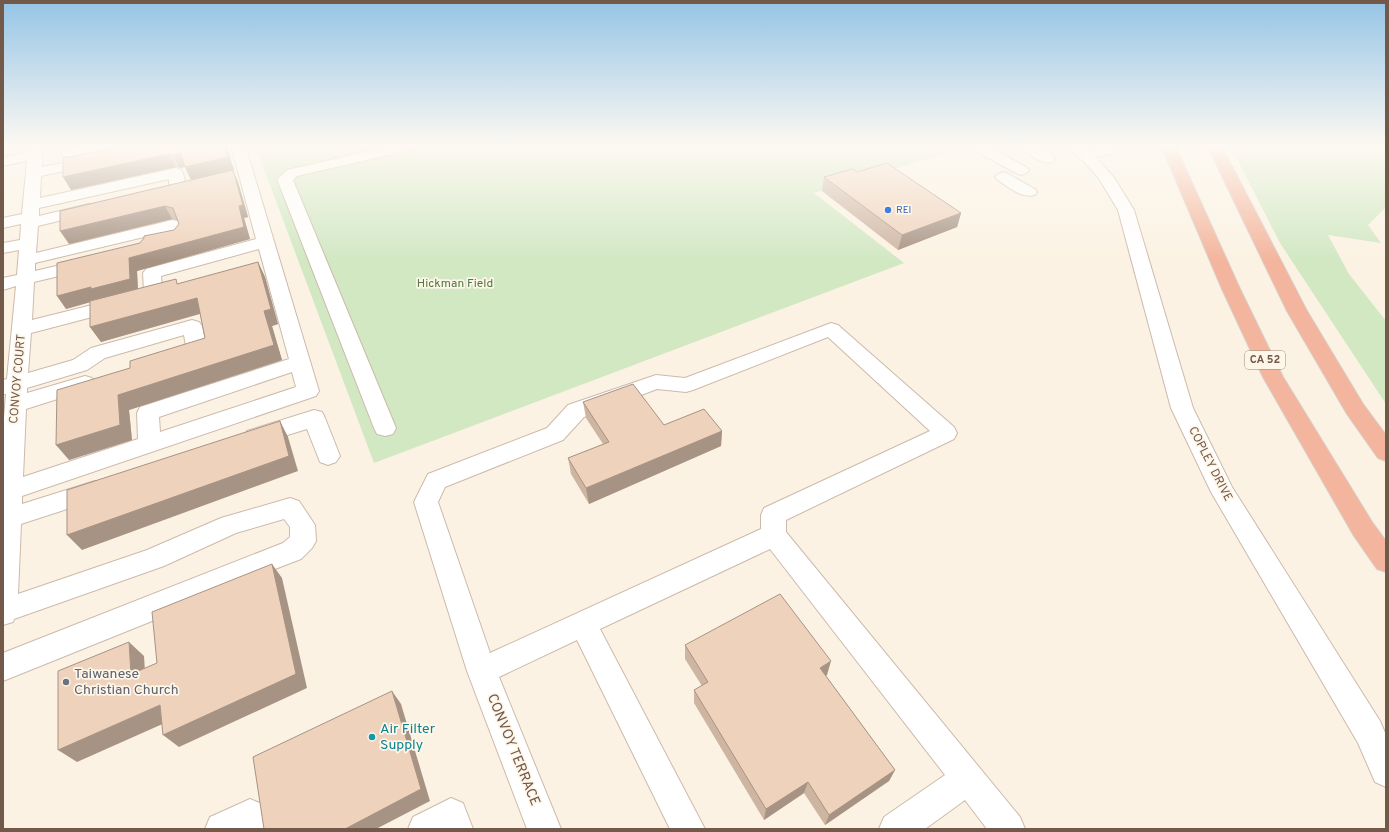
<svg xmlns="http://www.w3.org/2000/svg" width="1389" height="832" font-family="Overpass,sans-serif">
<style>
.green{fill:#d1e8c3}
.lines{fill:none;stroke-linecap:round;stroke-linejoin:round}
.minor-casing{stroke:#ccbaab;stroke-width:2}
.highway-casing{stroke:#d8d1cc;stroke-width:2}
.minor{fill:#fff;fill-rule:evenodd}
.highway{fill:#f3b59d;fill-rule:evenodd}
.wall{fill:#ceb5a2}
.shaded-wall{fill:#a79384}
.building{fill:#efd2bc;stroke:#a79384}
.shop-dot{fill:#3f7fe0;stroke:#fef6e9;stroke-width:1.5}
.worship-dot{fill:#6b7280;stroke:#fef6e9;stroke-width:1.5}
.culture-dot{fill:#0f9aa8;stroke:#fef6e9;stroke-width:1.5}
.labels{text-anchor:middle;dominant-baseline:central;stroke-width:3.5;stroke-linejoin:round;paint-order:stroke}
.far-shop-label{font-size:10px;fill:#366cbe;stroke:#fef6e9;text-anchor:start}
.shield{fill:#fef6e9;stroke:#9c887a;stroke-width:1}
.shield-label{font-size:11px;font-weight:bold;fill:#72594a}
.park-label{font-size:12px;fill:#527843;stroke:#fef6e9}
.street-label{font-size:12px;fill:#72594a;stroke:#fef6e9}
.near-worship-label{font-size:14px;fill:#5b616d;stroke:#fef6e9;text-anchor:start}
.near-culture-label{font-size:14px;fill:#0d838f;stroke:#fef6e9;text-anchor:start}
.near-street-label{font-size:14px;fill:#72594a;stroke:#fef6e9}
</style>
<rect width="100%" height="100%" fill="#fbf2e3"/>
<!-- green -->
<g class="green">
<path d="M255,145H957L964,148L814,193L904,263L374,463Z"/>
<path d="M1230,145H1386V207L1368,225L1381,243L1328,235L1349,274L1386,321V404L1280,243Z"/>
</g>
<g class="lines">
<!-- minor casing -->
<g class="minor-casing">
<g id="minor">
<path d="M29,145H43L42,167L92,157L97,158L99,161L97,164L41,176L40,198L176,168L181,170C185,175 186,188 183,193L177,195L171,193L169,190V179L39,208V216L89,204L95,206L97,209L95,212L38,226L36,253L172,220L178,221L184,237L181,241L152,247L146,246L143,242L146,238L166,234L165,232L35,263V271L86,259L92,260L95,264L92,268L34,282L32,320L144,292L143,273L146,269L256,239L231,145H245L319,391L316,396L22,496V504L95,481L104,483L107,490L104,497L21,524L18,594L147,550L221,518L290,498L299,501L315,525L316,541L312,548L301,559L223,589L167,615L3,681V653L283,543L290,537V527L284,519L236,533L164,566L14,619L13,622L3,625V429L6,394H3V380L7,379L16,286L3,290V278L17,275L19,250L3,253V243L20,240L21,224L3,228V218L22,214L27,161L3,166V158L28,152ZM259,249L289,359L140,407L137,413L138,439L23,477L26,409L92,388L96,383L92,378L85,376L27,393V388L87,370L105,358L184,335L186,346L170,351L167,356L170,361C181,364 193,358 204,355L207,350L202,326L199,322L192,320L91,348L73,360L28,373L31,333L161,299L163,295L161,276ZM292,372L296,387L160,432L159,417Z"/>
<path d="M88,145H117L115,148L68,157L63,156L61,153L63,150Z"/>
<path d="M396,145H421L419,148L297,176L293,180L396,428L393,434L385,436L377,434L374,428L277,179L287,170Z"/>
<path d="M968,145H985L1026,167L1029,170L1026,173L1021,175L1016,173L970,148Z"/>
<path d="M1018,145C1031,144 1047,147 1055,159L1053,162C1041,165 1030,154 1020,148Z"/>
<path d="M1065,145H1081L1088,150L1100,148L1102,145H1117L1118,147L1110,154L1096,157L1115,179L1134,210L1193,408L1232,487L1380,721L1386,735V787L1375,782L1358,743L1211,492L1171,408L1118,210L1098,177L1084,162Z"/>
<path d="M1003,172L1008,174L1035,189L1037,192L1035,195C1022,199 1008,187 998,180L995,177L998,174Z"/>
<path d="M831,323L838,325L954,427L957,433L954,439L786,520V532L1020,817L1025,829H987L965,800L925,829H879L884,817L945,775L770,549L600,629L705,829H670L577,640L499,677L561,829H527L467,671L414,502L428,474L547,428L568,405L656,375L685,378ZM828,337L930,431L764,508L761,515V529L490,653L438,502L445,487L563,440L584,417L657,389L686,392L693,390Z"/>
<path d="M314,410L322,412L325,418L340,456L336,462L328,465L320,462L307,429L255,445L247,443L244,437L247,431Z"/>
<path d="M451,798L463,803L473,829H408L413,817Z"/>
<path d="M250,799L262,804L267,816L269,829H205L210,817Z"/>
</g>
</g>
<!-- highway casing -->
<g class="highway-casing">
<g id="highway">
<path d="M1161,145H1175L1240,289L1283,377L1372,522L1386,541V572L1377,569L1354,536L1263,377L1222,289Z"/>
<path d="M1207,145H1221L1307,311L1363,404L1386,435V461L1378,458L1347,414L1287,311Z"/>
</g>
</g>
<!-- minor -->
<use href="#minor" class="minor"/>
<!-- highway -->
<use href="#highway" class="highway"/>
</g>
<!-- wall -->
<g class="wall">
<path d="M132,145H226L234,170L233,171L238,182L248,217L244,218L250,239L137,271L138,289L179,284L258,262L265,277L278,324L272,326L282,360L129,410L132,440L69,460L130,368L205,338L200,314L101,342L90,327V302L66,309L140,243L174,230L179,224L177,220L172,219L69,244L191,180L185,167L180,168L176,167L71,190Z"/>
<path d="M857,172L961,213L957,227L898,250L822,191L824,177Z"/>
<path d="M583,402L664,425L722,431L721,446L589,504L571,474L568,458L603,444L586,418Z"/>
<path d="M685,645L827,675L826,676L895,770L889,781L825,825L804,793L764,820L694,703V690L702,686L685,659Z"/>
</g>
<!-- shaded-wall -->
<g class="shaded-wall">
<path d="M224,145H226L234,170L233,171L238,182L248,217L244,218L250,239L137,271L138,292L98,300L66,309L57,296L129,258L244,227L191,180L185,167Z"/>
<path d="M181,153L188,166L180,168L173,155Z"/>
<path d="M169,154L176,167L71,190L63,177Z"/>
<path d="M165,206L172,219L69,244L60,231Z"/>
<path d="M961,213L957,227L898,250L902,235Z"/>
<path d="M258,262L265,277L278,324L272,326L282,360L129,410L132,440L69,460L56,445L118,395L264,311Z"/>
<path d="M197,298L206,312L101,342L90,327Z"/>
<path d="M280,421L288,437L298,471L82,550L67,535Z"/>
<path d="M722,431L721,446L589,504L586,488Z"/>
<path d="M272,564L282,578L307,688L179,747L163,735Z"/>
<path d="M129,642L144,656L146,688L131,674Z"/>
<path d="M831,661L827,675L817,681L820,668Z"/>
<path d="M392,691L401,704L430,801L376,829H345Z"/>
<path d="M160,705L176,718L77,762L58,750Z"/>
<path d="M895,770L889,781L825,825L829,815Z"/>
<path d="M808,782L804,793L764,820L766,809Z"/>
</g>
<!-- building -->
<g class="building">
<path d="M132,145H224L228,157L185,167L181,153L173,155L169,154L63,177V158Z"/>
<path d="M887,163L961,213L902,235L824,177L852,169L857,172Z"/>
<path d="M233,170L243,205L239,206L244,227L129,258L130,279L91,289V287L57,296V263L140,243L144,238V236L174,230L179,224L173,208L165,206L60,231V211Z"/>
<path d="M258,262L271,309L264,311L274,345L118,395L120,425L56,445L57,390L130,368V361L205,338L197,298L90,327V301L176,279L177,284Z"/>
<path d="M633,384L664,425L704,409L722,431L586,488L568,458L609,442L583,402Z"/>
<path d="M280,421L289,456L67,535V490Z"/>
<path d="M272,564L296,674L163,735L160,705L58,750V671L129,642L131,674L157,663L152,612Z"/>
<path d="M780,594L831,661L820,668L895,770L829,815L808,782L766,809L694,690L708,682L685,645Z"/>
<path d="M392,691L421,789L345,829H264L253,757Z"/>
</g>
<!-- sky -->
<linearGradient id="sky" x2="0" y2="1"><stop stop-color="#95c4e6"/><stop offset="0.56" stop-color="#fdf9f2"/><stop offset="1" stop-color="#fdf9f2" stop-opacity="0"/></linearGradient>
<rect width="1389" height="261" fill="url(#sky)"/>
<!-- markers -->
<circle class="shop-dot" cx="888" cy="210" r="4"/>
<circle class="worship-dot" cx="66" cy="682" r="4"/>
<circle class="culture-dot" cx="372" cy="737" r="4"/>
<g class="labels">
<!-- far-shop labels -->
<g class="far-shop-label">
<text x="896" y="210">REI</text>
</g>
<!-- shield labels -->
<rect class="shield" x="1245" y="351" width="40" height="18" rx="3"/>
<g class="shield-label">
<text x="1265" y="360">CA 52</text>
</g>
<!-- park labels -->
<g class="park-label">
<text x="455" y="284">Hickman Field</text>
</g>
<!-- street labels -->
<g class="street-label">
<text transform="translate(18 379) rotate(-85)">CONVOY COURT</text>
<text transform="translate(1210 464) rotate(63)">COPLEY DRIVE</text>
</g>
<!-- near-worship labels -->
<g class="near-worship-label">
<text x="74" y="674">Taiwanese<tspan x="74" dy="16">Christian Church</tspan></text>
</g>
<!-- near-culture labels -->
<g class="near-culture-label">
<text x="380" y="729">Air Filter<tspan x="380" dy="16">Supply</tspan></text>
</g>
<!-- near-street labels -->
<g class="near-street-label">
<text transform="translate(513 750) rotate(68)">CONVOY TERRACE</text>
</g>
</g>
<!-- border -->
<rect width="1389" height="832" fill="none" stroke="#72594a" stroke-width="8"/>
</svg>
